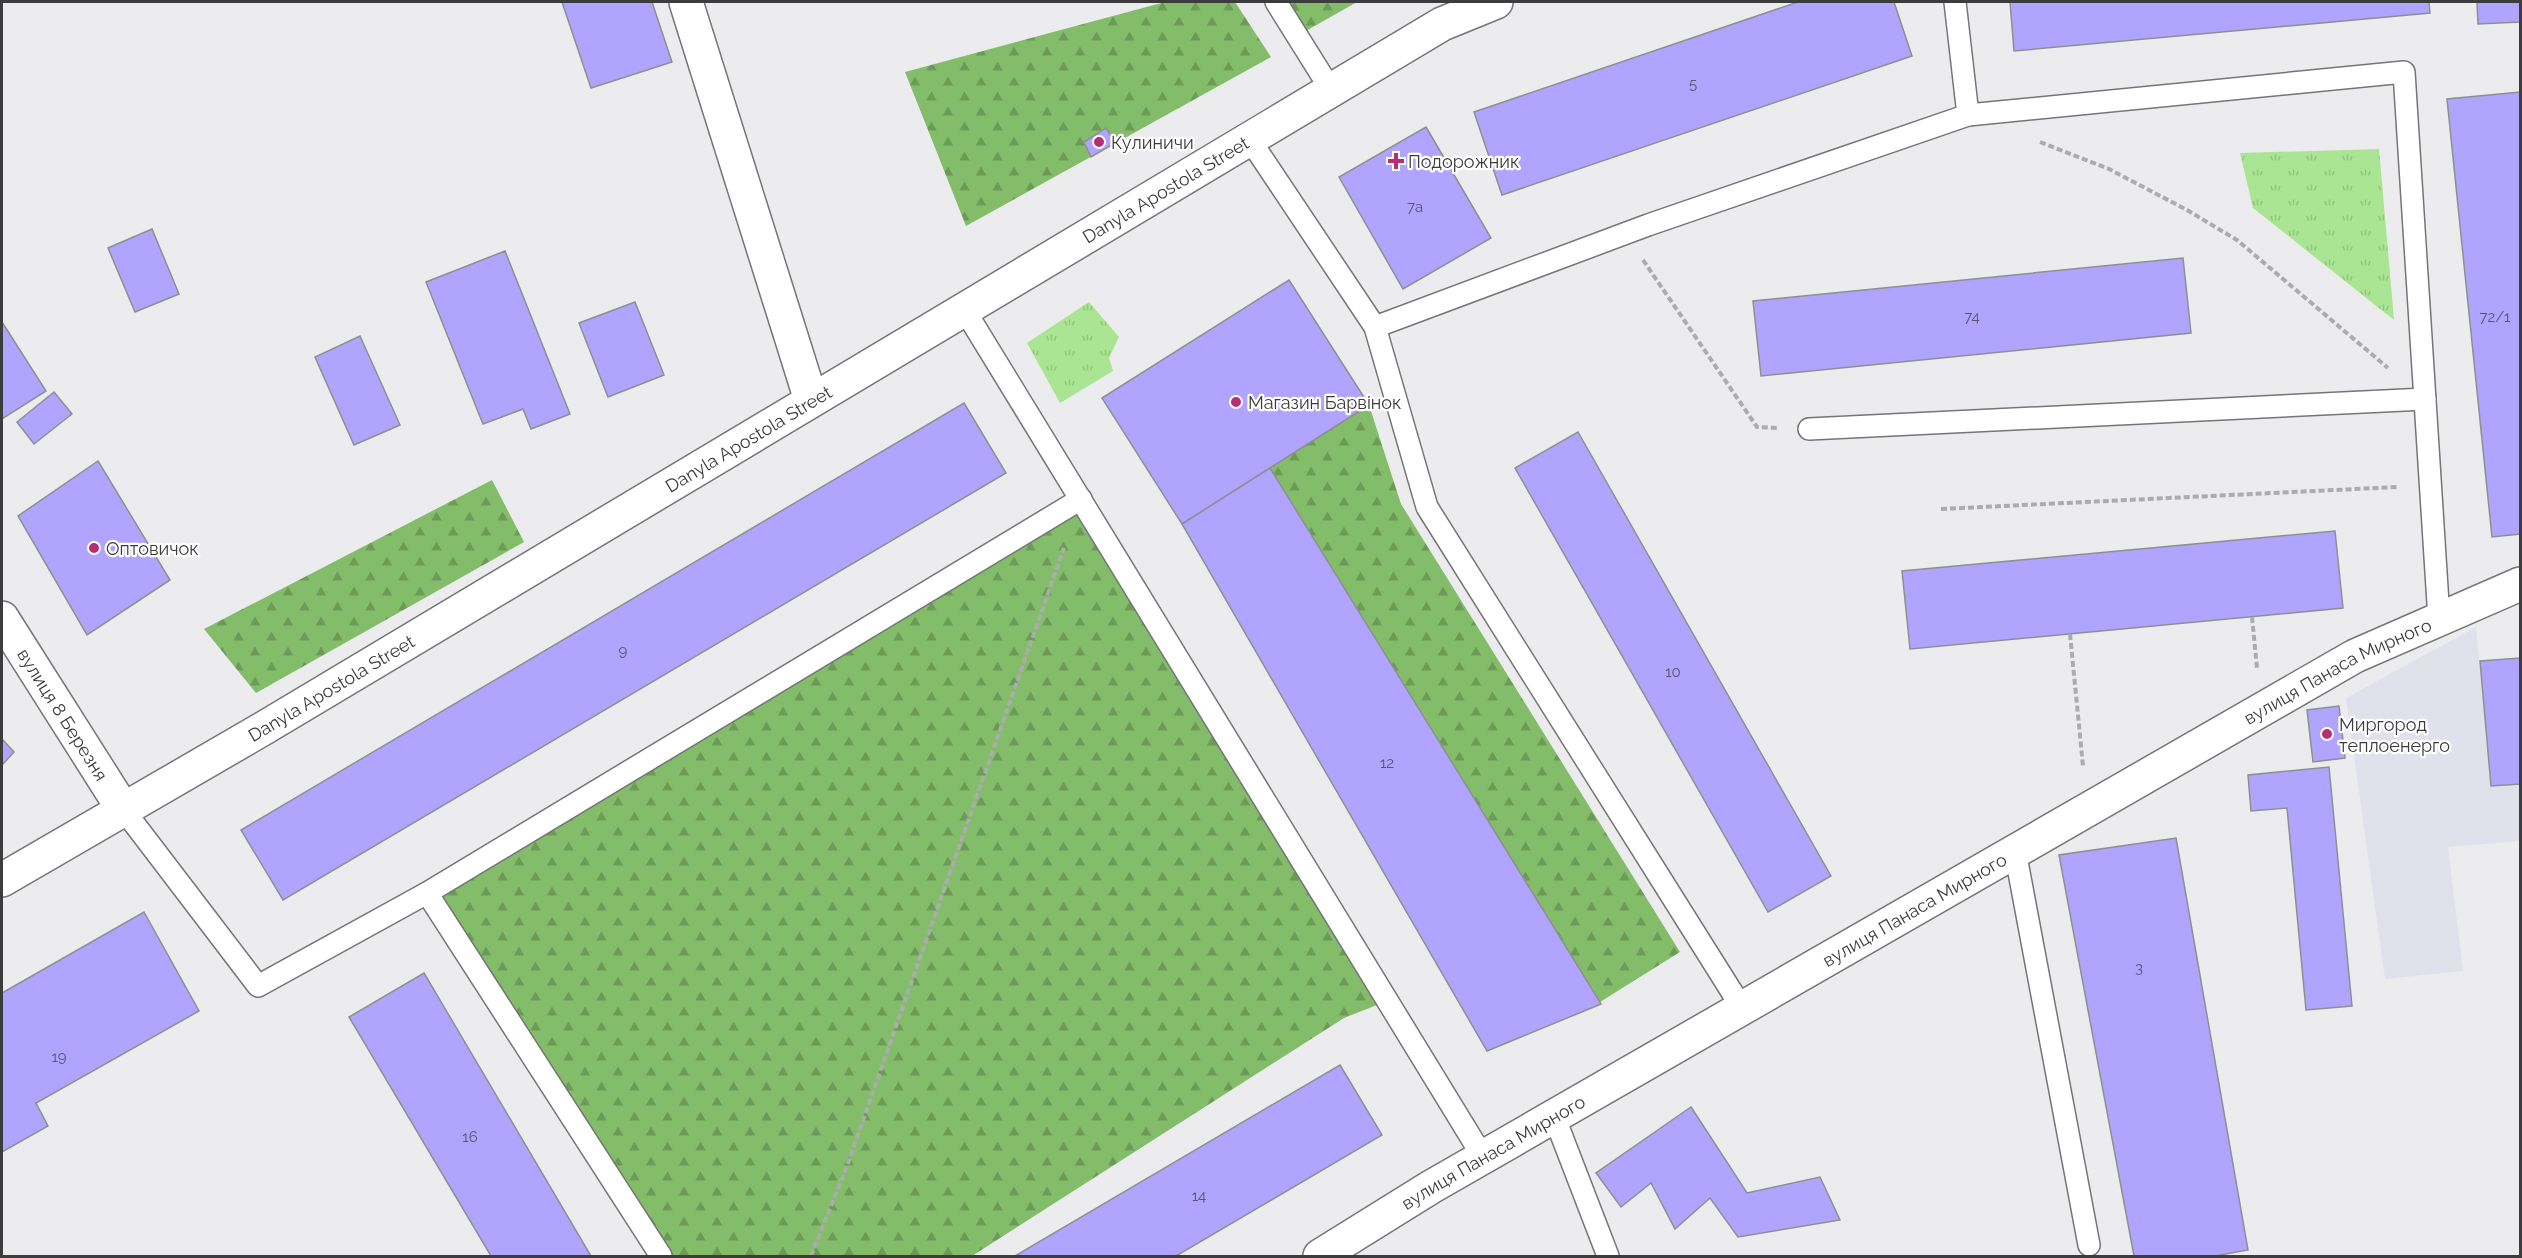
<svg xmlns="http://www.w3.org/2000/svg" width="2522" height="1258" font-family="Raleway,sans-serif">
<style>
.built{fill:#e1e1eb}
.grass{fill:url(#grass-tufts)}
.forest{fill:url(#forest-firs)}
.building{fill:#b0a4ff;stroke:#8f8f91;stroke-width:1.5}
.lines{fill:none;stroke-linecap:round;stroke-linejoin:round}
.service-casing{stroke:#757577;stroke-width:24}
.minor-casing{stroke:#757577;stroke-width:36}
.tertiary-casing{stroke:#757577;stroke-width:36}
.path{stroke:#acacae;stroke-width:4;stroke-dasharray:6 3;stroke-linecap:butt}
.service{stroke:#fff;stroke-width:21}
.minor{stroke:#fff;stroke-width:33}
.tertiary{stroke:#fff;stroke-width:33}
.poi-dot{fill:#b52f74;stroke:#fff;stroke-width:2}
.labels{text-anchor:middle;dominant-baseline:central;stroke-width:4.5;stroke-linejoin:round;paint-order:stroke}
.number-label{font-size:15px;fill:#59566e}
.poi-label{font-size:18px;fill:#3c3c3d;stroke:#fff;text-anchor:start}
.street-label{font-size:18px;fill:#3c3c3d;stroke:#fff}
</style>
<defs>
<pattern id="grass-tufts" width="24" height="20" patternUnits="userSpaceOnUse" patternTransform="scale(1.5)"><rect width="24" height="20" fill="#aae593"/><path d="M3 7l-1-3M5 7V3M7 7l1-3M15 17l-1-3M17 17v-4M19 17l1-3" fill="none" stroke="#93c580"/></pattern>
<pattern id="forest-firs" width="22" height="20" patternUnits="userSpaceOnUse" patternTransform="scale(1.5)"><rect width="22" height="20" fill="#83bd6a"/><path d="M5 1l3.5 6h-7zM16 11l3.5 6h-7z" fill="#6c9b58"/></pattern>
</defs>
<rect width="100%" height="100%" fill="#ececee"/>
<!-- built -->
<path class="built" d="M2476,627L2491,786L2520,784V841L2448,847L2463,971L2385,979L2346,698Z"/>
<!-- grass -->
<g class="grass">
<path d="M2379,149L2394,320L2253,208L2240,153Z"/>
<path d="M1089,302L1119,337L1109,358L1113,371L1060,403L1027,343Z"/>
</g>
<!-- forest -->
<g class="forest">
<path d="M1165,2H1235L1271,57L966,226L905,72Z"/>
<path d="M1276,2H1357L1297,36Z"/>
<path d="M1369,405L1401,504L1680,952L1600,1002L1270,468Z"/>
<path d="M492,480L524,542L256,693L204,629Z"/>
<path d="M1081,499L1387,1001L1344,1018L972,1256H661L427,893Z"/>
</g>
<!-- building -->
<g class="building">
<path d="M562,2H652L672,62L591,88Z"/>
<path d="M1798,2H1894L1912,56L1502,195L1474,112Z"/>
<path d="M2010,2H2429L2430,13L2014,51Z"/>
<path d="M2477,2H2520V22L2478,24Z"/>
<path d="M2520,92V534L2492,537L2447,99Z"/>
<path d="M1426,127L1491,238L1403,289L1339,177Z"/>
<path d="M1106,128L1115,143L1091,157L1084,142Z"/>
<path d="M152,229L179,294L135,312L108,248Z"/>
<path d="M505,251L570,414L531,429L523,409L483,424L426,282Z"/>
<path d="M2183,258L2191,333L1761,376L1753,301Z"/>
<path d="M1289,280L1369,405L1182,524L1102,398Z"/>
<path d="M635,302L664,375L608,397L579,323Z"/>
<path d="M2,322L46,391L2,419Z"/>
<path d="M360,336L400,425L354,445L315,357Z"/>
<path d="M54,392L72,414L34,444L17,422Z"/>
<path d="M964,403L1006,473L283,900L241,830Z"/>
<path d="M1578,432L1831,876L1768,912L1515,468Z"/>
<path d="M98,461L170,580L87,635L18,516Z"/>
<path d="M1270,468L1600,1002L1601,1004L1487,1051L1182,524Z"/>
<path d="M2335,531L2343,608L1910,649L1902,571Z"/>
<path d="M2520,658V784L2491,786L2480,661Z"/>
<path d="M2339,706L2345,758L2313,762L2307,710Z"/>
<path d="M2,739L14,752L2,765Z"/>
<path d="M2329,767L2352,1006L2306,1010L2287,808L2251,811L2248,775Z"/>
<path d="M2176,838L2248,1250L2215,1256H2134L2059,855Z"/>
<path d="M144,912L199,1011L36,1103L48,1126L2,1152V993Z"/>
<path d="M424,973L591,1256H491L349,1017Z"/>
<path d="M1340,1065L1382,1135L1176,1256H1015Z"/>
<path d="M1691,1107L1747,1193L1820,1177L1840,1220L1738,1237L1710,1198L1675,1229L1651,1183L1621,1207L1596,1173Z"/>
</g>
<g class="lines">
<!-- service casing -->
<g class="service-casing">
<g id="service">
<path d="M1276,2L1331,90"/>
<path d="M1955,2L1968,115L2404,72L2439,619"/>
<path d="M1250,140L1375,327L1427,507L1742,1008"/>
<path d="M964,309L1483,1157"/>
<path d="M1375,327L1648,225L1968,115"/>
<path d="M1809,429L2425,399"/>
<path d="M123,809L258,986L427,893L1081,499"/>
<path d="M2015,851L2089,1245"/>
<path d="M427,893L661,1256"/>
<path d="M1554,1116L1608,1256"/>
</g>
</g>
<!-- minor casing -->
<g class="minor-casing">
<g id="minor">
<path d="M686,2L811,400"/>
<path id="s1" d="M2,618L123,809"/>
<path id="s2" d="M1320,1256L1431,1187L2355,656L2520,584"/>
</g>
</g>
<!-- tertiary casing -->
<g class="tertiary-casing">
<g id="tertiary">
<path id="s3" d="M2,880L264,728L1442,24L1496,2"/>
</g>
</g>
<!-- path -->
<g class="path">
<path d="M2040,142L2109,169L2187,210L2237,240L2388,368"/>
<path d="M1643,260L1757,427L1778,428"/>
<path d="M1941,509L2397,487"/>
<path d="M2252,617L2257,668"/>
<path d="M2070,634L2083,766"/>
<path d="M811,1256L847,1166L1064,548"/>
</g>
<!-- service -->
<use href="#service" class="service"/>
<!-- minor -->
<use href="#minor" class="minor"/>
<!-- tertiary -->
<use href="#tertiary" class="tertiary"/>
</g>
<!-- markers -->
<g class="poi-dot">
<circle cx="1099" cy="142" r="6"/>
<path d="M1393 152h6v6h6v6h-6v6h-6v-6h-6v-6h6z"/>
<circle cx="1236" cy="402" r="6"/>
<circle cx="94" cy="548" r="6"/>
<circle cx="2327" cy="734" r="6"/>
</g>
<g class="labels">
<!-- number labels -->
<g class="number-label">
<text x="1693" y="84">5</text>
<text x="1415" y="207">7а</text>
<text x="1972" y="317">74</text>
<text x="2495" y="317">72/1</text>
<text x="623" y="651">9</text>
<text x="1673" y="672">10</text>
<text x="1387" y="763">12</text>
<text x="2139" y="968">3</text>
<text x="59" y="1057">19</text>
<text x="470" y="1137">16</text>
<text x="1199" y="1196">14</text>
</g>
<!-- poi labels -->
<g class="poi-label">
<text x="1111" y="142">Кулиничи</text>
<text x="1408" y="161">Подорожник</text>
<text x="1248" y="402">Магазин Барвінок</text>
<text x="106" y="548">Оптовичок</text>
<text x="2339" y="724">Миргород<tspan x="2339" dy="21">теплоенерго</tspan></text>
</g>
<!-- street labels -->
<g class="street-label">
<text stroke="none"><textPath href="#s3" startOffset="1353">Danyla Apostola Street</textPath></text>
<text stroke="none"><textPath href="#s3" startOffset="867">Danyla Apostola Street</textPath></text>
<text stroke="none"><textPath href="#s2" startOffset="1174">вулиця Панаса Мирного</textPath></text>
<text stroke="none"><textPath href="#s3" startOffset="381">Danyla Apostola Street</textPath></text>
<text stroke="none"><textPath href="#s1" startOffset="114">вулиця 8 Березня</textPath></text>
<text stroke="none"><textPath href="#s2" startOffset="688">вулиця Панаса Мирного</textPath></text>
<text stroke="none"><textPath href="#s2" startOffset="202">вулиця Панаса Мирного</textPath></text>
</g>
</g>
<!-- border -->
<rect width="2522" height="1258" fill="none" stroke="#3c3c3d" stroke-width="6"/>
</svg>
